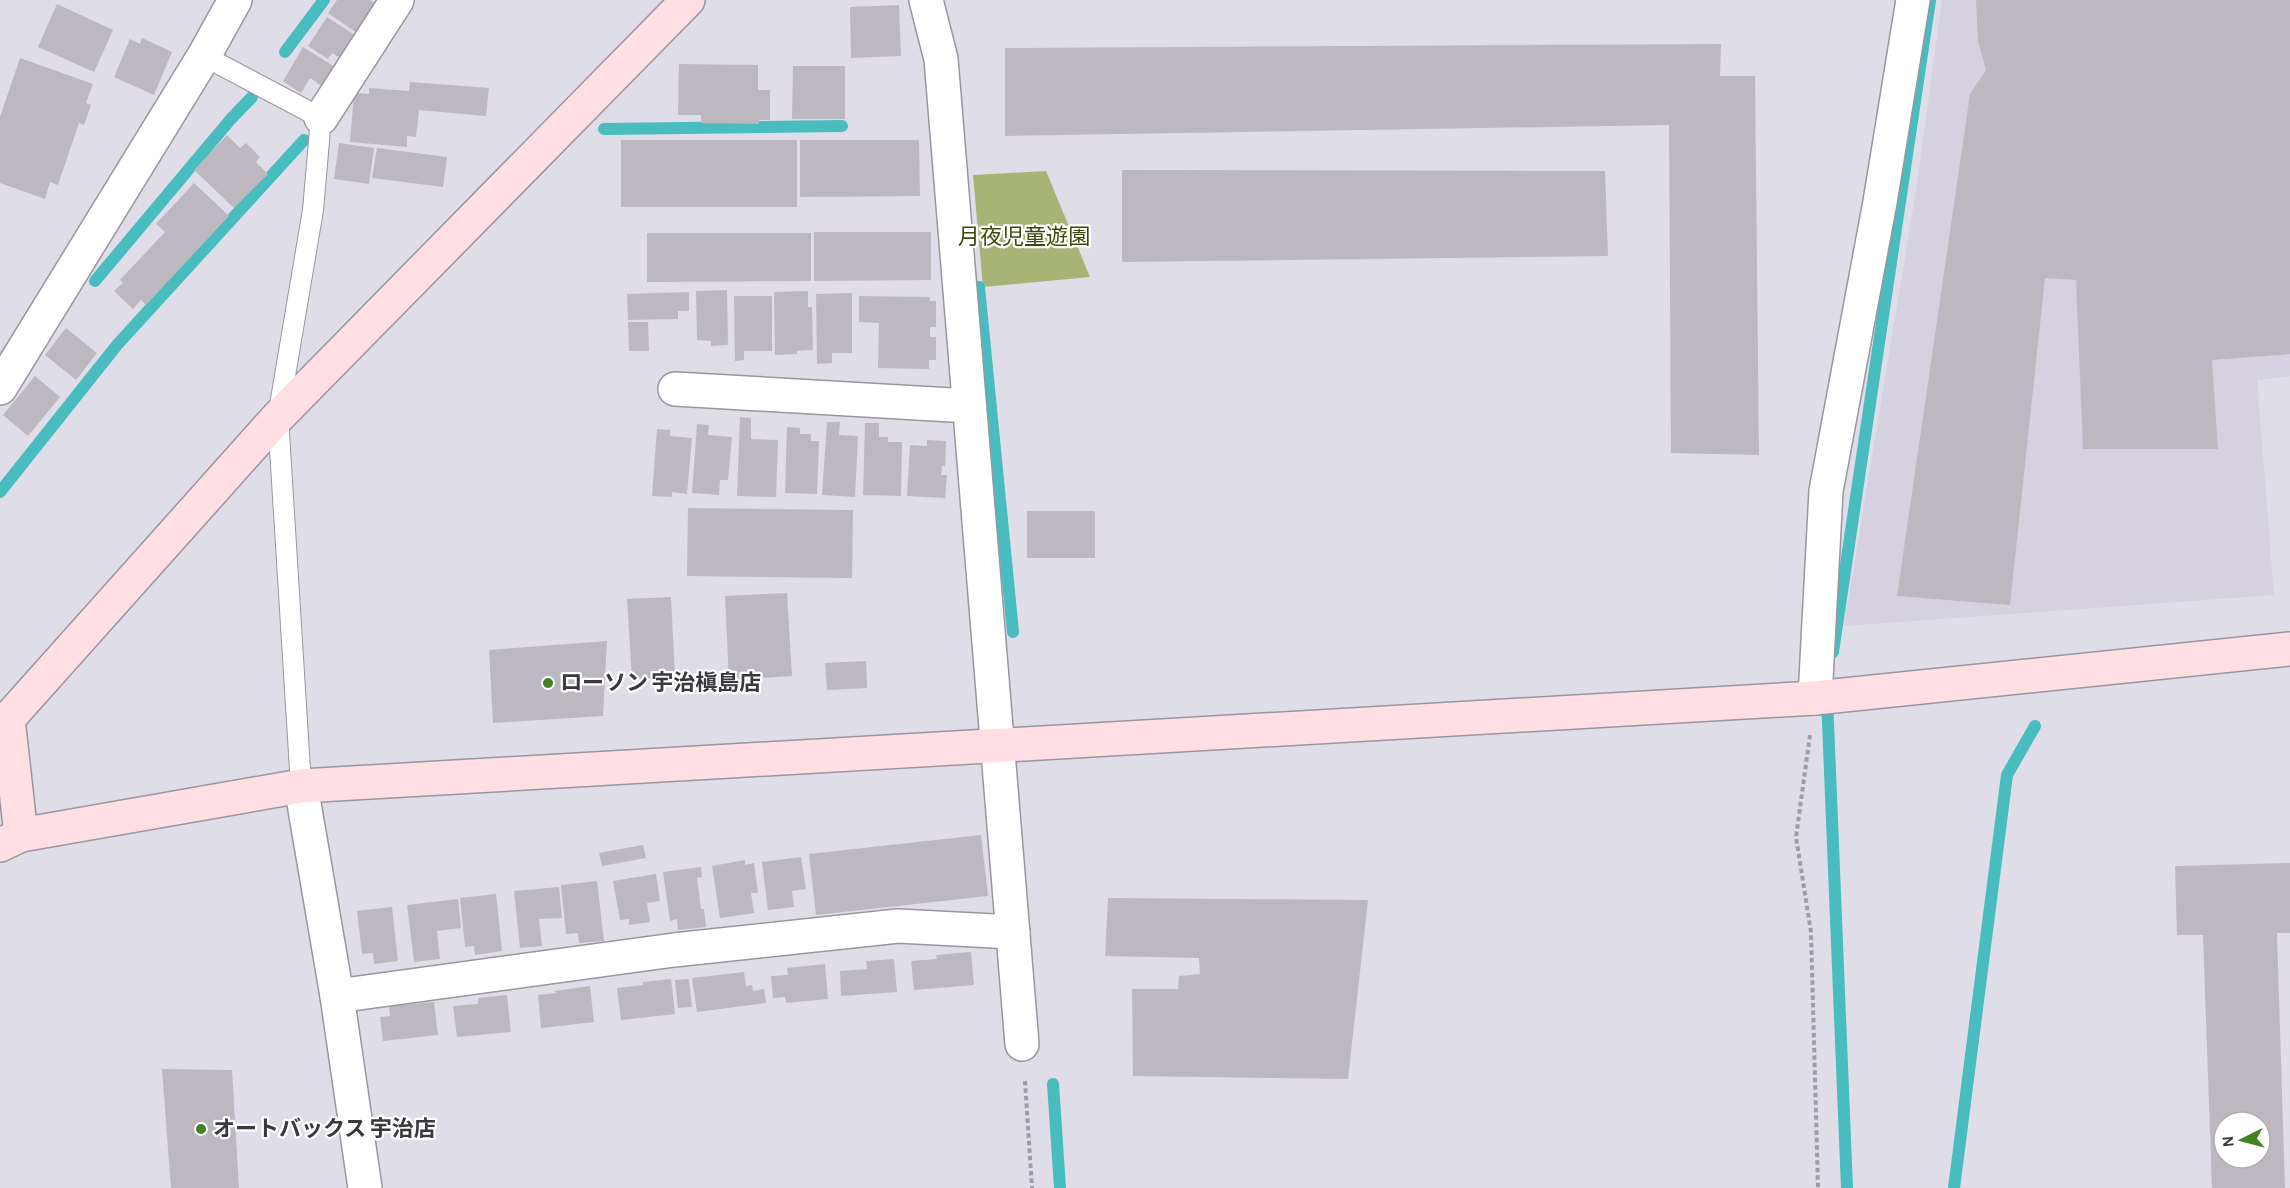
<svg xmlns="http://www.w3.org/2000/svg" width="2290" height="1188" font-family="'Alegreya Sans','Noto Sans JP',sans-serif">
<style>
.built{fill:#d5d1e1}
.green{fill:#a7b475}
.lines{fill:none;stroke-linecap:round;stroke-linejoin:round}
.stream{stroke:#48bcbf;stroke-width:12}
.building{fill:#bdb8c0;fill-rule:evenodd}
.lane-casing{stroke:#98969f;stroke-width:22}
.street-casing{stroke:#98969f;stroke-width:36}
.secondary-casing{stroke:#98969f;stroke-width:36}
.path{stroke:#9e9ca4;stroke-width:4;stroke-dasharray:4.5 3;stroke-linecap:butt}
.lane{stroke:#fff;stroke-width:20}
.street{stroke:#fff;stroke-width:33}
.secondary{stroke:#ffdee4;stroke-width:33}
.poi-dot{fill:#408224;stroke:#fff;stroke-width:2}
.labels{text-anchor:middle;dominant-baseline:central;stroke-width:4.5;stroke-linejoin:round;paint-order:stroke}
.park-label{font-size:22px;fill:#3e470c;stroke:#fff}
.poi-label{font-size:22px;font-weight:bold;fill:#39383c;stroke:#fff;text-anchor:start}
</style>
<rect width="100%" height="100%" fill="#dfdde7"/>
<!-- built -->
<path class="built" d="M1942,0H2290V376L2257,380L2274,595L1844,626L1916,191Z"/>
<!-- green -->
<path class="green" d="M1046,171L1090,277L983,287L973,175Z"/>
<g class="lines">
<!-- stream -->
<g class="stream">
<path d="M285,52L324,0"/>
<path d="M604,129L842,126"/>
<path d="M95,281L230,120L252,97"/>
<path d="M979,287L1013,632"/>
<path d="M0,492L117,345L304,140"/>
<path d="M1833,652L1930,0"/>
<path d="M1827,698L1847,1188"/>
<path d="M1053,1084L1060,1188"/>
<path d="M1954,1188L2007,775L2035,726"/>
</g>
</g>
<!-- building -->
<g class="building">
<path d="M337,0H370L379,6L360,35L328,13Z"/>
<path d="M1976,0H2290V354L2212,360L2218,449H2083L2076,280L2045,278L2010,605L1897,596L1970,94L1986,70L1978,41Z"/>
<path d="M57,4L113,30L94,72L38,47Z"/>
<path d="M899,5L901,56L851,58L850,7Z"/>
<path d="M327,17L361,39L346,62L332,53L328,59L308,46Z"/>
<path d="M142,38L172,52L154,95L114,77L130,39L140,44Z"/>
<path d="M1721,44L1720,76H1755L1759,455L1671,453L1669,125L1005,136V48Z"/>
<path d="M303,47L335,67L323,87L310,78L301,93L283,81Z"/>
<path d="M20,58L93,84L86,103L91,105L84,125L79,123L58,185L50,182L45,199L0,183V117Z"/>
<path d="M679,64L758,65V90H770V120H759V124L701,123V115H678Z"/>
<path d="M793,66H845V119H792Z"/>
<path d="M410,82L489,88L486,116L419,110L416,137L407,136V147L350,142L354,93L369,94V88L409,91Z"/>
<path d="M227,135L240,148L246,143L260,157L256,162L268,174L234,208L194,170Z"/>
<rect x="621" y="140" width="176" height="67"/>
<path d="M800,140H919L920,196L800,197Z"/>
<path d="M339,143L374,148L369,184L334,179Z"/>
<path d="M377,148L447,157L443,187L372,178Z"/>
<path d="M1122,170L1605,171L1608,256L1122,262Z"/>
<path d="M194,183L229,216L146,305L141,300L133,309L114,291L123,283L120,280L165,232L156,224Z"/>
<path d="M814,232H931V280L814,281Z"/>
<path d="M647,233H811V281L647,282Z"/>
<path d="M727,290L728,345L711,346V341L697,340L696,291Z"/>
<path d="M808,291V307H812L813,350L797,351V354L775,355L774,292Z"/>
<path d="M689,292V311H678V319L628,320L627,294Z"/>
<path d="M852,293V353H832V363L817,364L816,294Z"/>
<path d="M734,296H772V351H744V360L735,361Z"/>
<path d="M859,296L930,297V301H936V327H930V337H936V360H929V369L878,368L879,323L859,322Z"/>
<path d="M628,322H648L649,351H629Z"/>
<path d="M66,328L97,353L76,380L45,355Z"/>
<path d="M35,376L60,397L28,436L3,415Z"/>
<path d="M740,417L751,418V439L778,440L776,497L737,496Z"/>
<path d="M827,422H840L839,435L858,436L855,497L822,495Z"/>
<path d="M865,423H879V437H888V442H902L901,496L863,495Z"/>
<path d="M697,424L709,425L708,435L732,437L728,480H720L719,495L692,493Z"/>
<path d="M787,427L800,428V434H811V441H819L817,494L785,493Z"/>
<path d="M657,429L670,430V436L692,438L687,494L672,492V497L652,496Z"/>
<path d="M927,440L946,441L945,466H942L941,475H947L945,498L907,496L910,445L927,446Z"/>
<path d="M688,508L853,510L852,578L687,576Z"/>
<rect x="1027" y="511" width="68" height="47"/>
<path d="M787,593L792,676L729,680L725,596Z"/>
<path d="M671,597L675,677L632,679L627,599Z"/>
<path d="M607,641L603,716L493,723L489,650Z"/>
<path d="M866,661L867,688L827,690L825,663Z"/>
<path d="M981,835L988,896L816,915L809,854Z"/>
<path d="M643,845L646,858L602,866L599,853Z"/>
<path d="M801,857L806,889L792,891L794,907L768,910L762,862Z"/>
<path d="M745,860V865L754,863L758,893H751L754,913L720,918L712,866Z"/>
<path d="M2290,863V933H2277L2285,1188H2212L2203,935H2177L2175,866ZM2224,1122H2260V1158H2224Z"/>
<path d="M701,867L702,877L697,878L701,909H704L706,927L678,930L677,919L670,921L663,872Z"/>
<path d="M656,874L660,901L647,903L650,922L629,925V919L620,920L613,881Z"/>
<path d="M597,881L604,941L579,943L578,933L566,934L561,885Z"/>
<path d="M559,887L562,918L539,919L542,946L520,948L514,891Z"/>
<path d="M496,894L502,951L475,955L474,946L465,947L460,898Z"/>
<path d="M1108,898L1368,900L1348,1079L1133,1076L1132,989H1178L1179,976L1200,974L1199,958L1105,956Z"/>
<path d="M458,899L461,928L437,931L440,959L414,962L407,905Z"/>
<path d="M392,907L398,961L374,964L373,953L362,954L357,911Z"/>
<path d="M971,952L974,985L914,990L911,961L937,959L936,955Z"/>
<path d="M894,959L897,992L841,996L840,971L867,969L866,961Z"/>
<path d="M825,964L828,999L786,1003L785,997L773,998L771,976L788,975L787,968Z"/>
<path d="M744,972L746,986L752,985L753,991L764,989L766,1003L697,1012L692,978Z"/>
<path d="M671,979L675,1014L621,1020L617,988L643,985V982Z"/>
<path d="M689,979L692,1007L678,1008L675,980Z"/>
<path d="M590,986L594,1022L541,1028L538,995L556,993L555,991Z"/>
<path d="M507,995L511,1032L457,1037L453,1006L478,1004V998Z"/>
<path d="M434,1002L438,1035L383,1041L380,1017L390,1016L389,1006Z"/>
<path d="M162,1069L232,1070L239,1188H171Z"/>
</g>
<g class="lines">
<!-- lane casing -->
<g class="lane-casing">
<path id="lane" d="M204,56L321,118L313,210L278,417L301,786"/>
</g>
<!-- street casing -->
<g class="street-casing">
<g id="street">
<path d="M926,0L941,59L1022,1044"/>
<path d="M321,118L397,0"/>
<path d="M0,388L204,56L235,0"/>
<path d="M675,389L969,406"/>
<path d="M1815,698L1826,491L1880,202L1913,0"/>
<path d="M301,786L337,996L365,1188"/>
<path d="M337,996L674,950L898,926L1013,932"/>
</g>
</g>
<!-- secondary casing -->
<g class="secondary-casing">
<g id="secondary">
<path d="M21,835L301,786L1815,698L2290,649"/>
<path d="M0,845L21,835L8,719L278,417L688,0"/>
</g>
</g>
<!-- path -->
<g class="path">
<path d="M1810,735L1796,837L1811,932L1818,1188"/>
<path d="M1025,1081L1032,1188"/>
</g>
<!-- lane -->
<use href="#lane" class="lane"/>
<!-- street -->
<use href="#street" class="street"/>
<!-- secondary -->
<use href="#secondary" class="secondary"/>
</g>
<!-- markers -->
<g class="poi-dot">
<circle cx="548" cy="683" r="6"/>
<circle cx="201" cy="1129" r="6"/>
</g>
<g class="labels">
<!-- park labels -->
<g class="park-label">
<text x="1024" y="237">月夜児童遊園</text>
</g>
<!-- poi labels -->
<g class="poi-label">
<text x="560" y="683">ローソン 宇治槇島店</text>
<text x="213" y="1129">オートバックス 宇治店</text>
</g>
</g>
<!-- north arrow -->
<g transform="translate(2242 1140) rotate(264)"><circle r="28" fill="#ffffff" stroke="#b0afb1" stroke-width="1.5"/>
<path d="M0-4.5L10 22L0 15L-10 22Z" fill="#408224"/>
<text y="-9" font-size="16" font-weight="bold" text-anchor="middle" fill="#39383c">N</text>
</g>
</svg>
